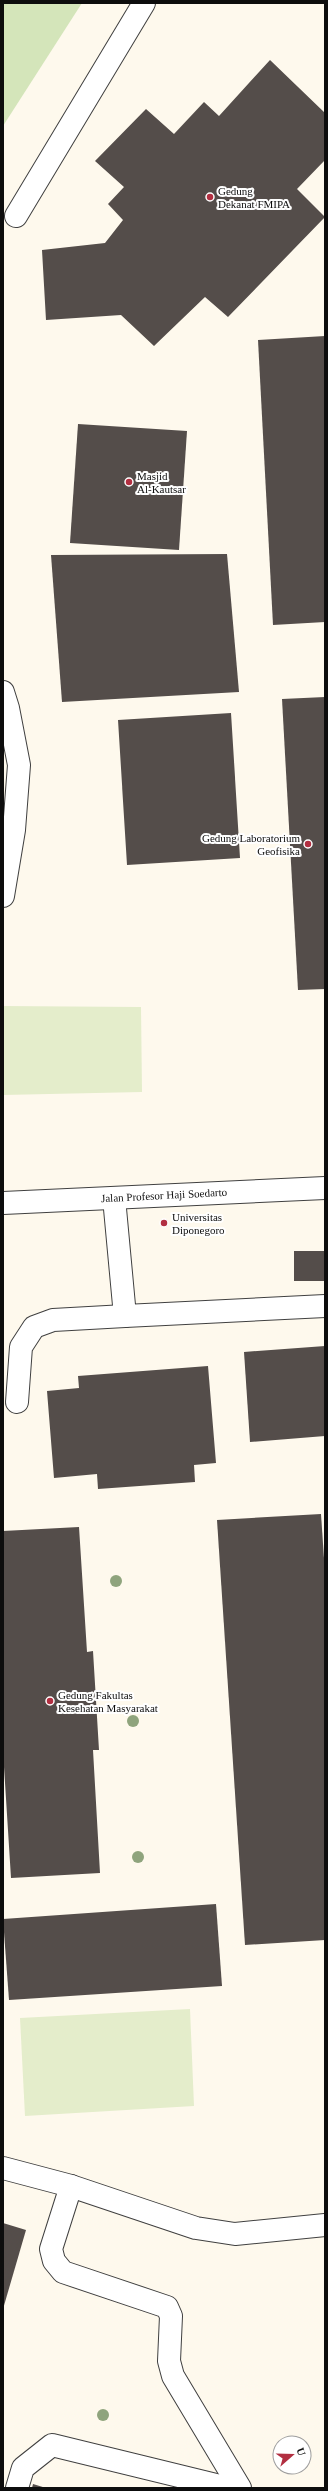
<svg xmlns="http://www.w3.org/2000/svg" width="328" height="2491" font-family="'Times New Roman',serif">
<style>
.green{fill:#d4e5ba}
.pitch{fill:#e4edcb}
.building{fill:#544d4a}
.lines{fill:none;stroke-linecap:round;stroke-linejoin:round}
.minor-casing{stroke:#404040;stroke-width:24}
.minor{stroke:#fff;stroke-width:22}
.tree{fill:#8fa47d}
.poi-dot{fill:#b22f41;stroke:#fff;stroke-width:1.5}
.labels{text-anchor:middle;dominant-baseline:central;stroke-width:4;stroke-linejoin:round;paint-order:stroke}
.poi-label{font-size:11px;fill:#0d0d0d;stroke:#fff;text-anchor:start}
.street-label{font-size:11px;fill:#0d0d0d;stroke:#fff}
</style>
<rect width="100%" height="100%" fill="#fef9ed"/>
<!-- green -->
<path class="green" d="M3,3H82L3,126Z"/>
<!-- pitch -->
<g class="pitch">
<path d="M3,1006L141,1007L142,1092L3,1095Z"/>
<path d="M190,2009L194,2106L25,2116L20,2018Z"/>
</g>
<!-- building -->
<g class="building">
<path d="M270,60L325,113V160L297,189L325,217L228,317L205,297L154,346L121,315L46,320L42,250L105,243L123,220L108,204L124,187L95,161L146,109L174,134L204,102L219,116Z"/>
<path d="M325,336V622L273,625L258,340Z"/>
<path d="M78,424L187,431L179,550L70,543Z"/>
<path d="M227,554L239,692L62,702L51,555Z"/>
<path d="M325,697V989L298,990L282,699Z"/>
<path d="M231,713L240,858L127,865L118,720Z"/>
<rect x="294" y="1251" width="31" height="30"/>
<path d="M325,1346V1436L250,1442L244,1352Z"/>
<path d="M208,1366L216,1463L194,1465L195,1482L98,1489L97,1474L54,1478L47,1391L79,1388L78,1376Z"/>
<path d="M321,1514L325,1573V1940L245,1945L217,1520Z"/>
<path d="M79,1527L87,1652L93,1651L99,1750H93L100,1873L11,1878L3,1751V1531Z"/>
<path d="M216,1904L222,1986L9,2000L3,1919Z"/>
<path d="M3,2223L26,2230L3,2309Z"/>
<path d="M33,2484L46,2488H32Z"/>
</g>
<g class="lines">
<!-- minor casing -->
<g class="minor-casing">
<g id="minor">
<path d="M16,216L144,3"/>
<path d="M3,692L8,708L19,765L14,830L3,896"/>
<path d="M114,1198L125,1316L325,1306"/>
<path d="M3,1203L325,1188"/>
<path d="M17,1402L21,1347L34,1327L53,1320L125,1316"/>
<path d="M3,2168L71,2186L196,2228L235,2234L325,2225"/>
<path d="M71,2186L51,2249L54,2261L63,2272L167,2307L171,2316L169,2361L173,2376L240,2488"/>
<path d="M17,2488L23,2468L52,2445L228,2488"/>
</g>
</g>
<!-- minor -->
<use href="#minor" class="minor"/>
</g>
<!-- trees -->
<g class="tree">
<circle cx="116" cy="1581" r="6"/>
<circle cx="133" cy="1721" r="6"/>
<circle cx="138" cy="1857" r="6"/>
<circle cx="103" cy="2415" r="6"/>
</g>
<!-- markers -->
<g class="poi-dot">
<circle cx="210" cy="197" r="4"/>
<circle cx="129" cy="482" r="4"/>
<circle cx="308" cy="844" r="4"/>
<circle cx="164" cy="1223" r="4"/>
<circle cx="50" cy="1701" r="4"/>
</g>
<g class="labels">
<!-- poi labels -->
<g class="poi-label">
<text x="218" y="191">Gedung<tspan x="218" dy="13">Dekanat FMIPA</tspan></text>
<text x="137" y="476">Masjid<tspan x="137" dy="13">Al-Kautsar</tspan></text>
<text x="300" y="838" text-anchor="end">Gedung Laboratorium<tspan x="300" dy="13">Geofisika</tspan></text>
<text x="172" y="1217">Universitas<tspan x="172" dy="13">Diponegoro</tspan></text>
<text x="58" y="1695">Gedung Fakultas<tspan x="58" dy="13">Kesehatan Masyarakat</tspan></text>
</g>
<!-- street labels -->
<g class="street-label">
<text transform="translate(164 1195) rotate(-3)">Jalan Profesor Haji Soedarto</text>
</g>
</g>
<!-- border -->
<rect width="328" height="2491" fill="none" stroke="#0d0d0d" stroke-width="8"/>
<!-- north arrow -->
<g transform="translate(292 2455) rotate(70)"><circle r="19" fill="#ffffff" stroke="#9e9e9e"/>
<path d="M0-3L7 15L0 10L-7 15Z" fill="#b22f41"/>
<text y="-6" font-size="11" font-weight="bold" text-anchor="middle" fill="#0d0d0d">U</text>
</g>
</svg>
